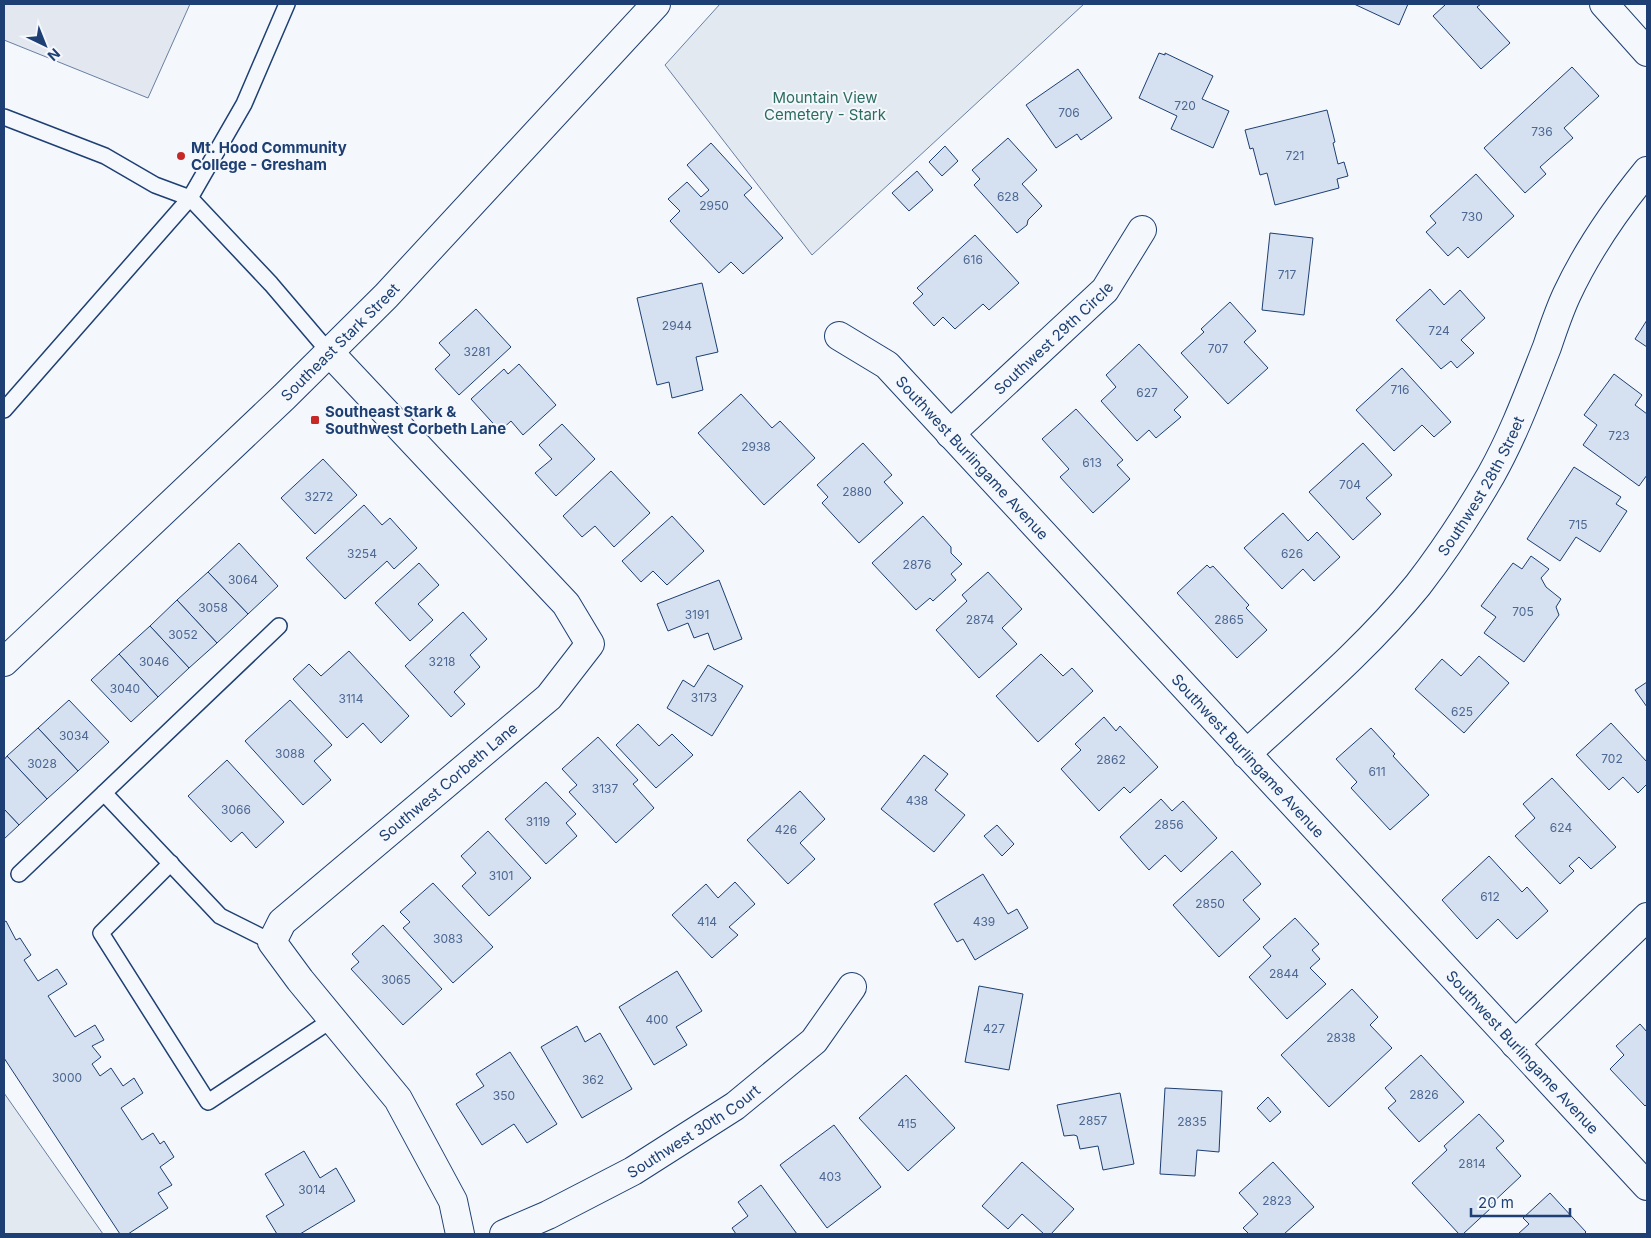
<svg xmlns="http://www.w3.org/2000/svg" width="1651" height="1238" font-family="Inter,sans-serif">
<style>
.green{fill:#e3e9f0;stroke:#687fa3}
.parking{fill:#e3e8f0;stroke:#687fa3}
.building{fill:#d5e0f0;stroke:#1d3f73}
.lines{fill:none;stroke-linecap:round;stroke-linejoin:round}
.lane-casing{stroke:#1d3f73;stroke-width:18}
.street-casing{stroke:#1d3f73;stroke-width:30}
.secondary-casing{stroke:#1d3f73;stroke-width:30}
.lane{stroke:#f4f7fb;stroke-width:15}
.street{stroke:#f4f7fb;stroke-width:28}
.secondary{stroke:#f4f7fb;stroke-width:28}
.poi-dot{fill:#c62828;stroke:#f4f7fb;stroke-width:2}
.labels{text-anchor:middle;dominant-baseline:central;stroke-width:4;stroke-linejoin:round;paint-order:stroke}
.number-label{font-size:12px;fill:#4b6792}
.park-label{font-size:15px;fill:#2c6c60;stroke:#f4f7fb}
.poi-label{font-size:15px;font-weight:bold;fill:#1d3f73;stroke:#f4f7fb;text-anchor:start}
.street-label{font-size:15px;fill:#1d3f73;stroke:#f4f7fb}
</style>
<rect width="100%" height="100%" fill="#f4f7fb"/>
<!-- green -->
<g class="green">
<path d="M720,4H1084L812,255L665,65Z"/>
<path d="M4,1093L103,1234H4Z"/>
</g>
<!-- parking -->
<path class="parking" d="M4,4H190L148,98L4,40Z"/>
<!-- building -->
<g class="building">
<path d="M1354,4H1408L1399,25Z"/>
<path d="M1444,4H1481L1477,7L1510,43L1481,69L1433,16L1445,5Z"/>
<path d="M1159,53L1165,55V53L1213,76L1202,99L1229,111L1213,148L1171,129L1177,116L1139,98Z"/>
<path d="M1572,67L1599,96L1564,128L1573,138L1540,167L1546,174L1525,193L1484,148Z"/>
<path d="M1078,69L1112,118L1081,140L1077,134L1056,148L1026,105Z"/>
<path d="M1327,110L1335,142L1333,143L1338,164L1344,162L1348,176L1337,179L1339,188L1275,205L1267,173L1260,175L1253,148L1250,149L1245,130Z"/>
<path d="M1008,138L1037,170L1022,184L1042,206L1028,220L1027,225L1017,233L974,185L980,179L972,170Z"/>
<path d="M711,143L752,188L744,195L783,238L743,274L731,262L719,273L670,221L680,211L668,199L687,182L701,197L709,190L687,165Z"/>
<path d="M945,146L958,161L942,176L929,162Z"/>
<path d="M917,171L933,190L909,211L892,193Z"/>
<path d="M1476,174L1514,216L1468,258L1458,247L1448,256L1426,232L1436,223L1430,216Z"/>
<path d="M1270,233L1313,238L1304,315L1262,310Z"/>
<path d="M975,235L1019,283L989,310L983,304L955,329L943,317L934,326L913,303L923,294L917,288Z"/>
<path d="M702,283L718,352L696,357L703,390L672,398L669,382L657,385L637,298Z"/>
<path d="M1430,289L1444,305L1460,290L1485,318L1461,340L1474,353L1457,368L1451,361L1441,369L1396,320Z"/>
<path d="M1230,302L1256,331L1244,342L1268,368L1228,404L1181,353L1204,332L1201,329Z"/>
<path d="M476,309L511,347L459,395L435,369L450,355L439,343Z"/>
<path d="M1647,320V347L1635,339Z"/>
<path d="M1139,344L1188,397L1174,410L1181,417L1156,438L1149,430L1137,441L1101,401L1116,387L1106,375Z"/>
<path d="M519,364L556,405L523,435L511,421L500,431L471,399L504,369L508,374Z"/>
<path d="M1402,368L1451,422L1434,437L1422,425L1394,451L1356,410Z"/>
<path d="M1614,374L1642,395L1635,405L1647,414V475L1639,486L1583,445L1597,425L1584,415Z"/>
<path d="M741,394L772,428L780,421L815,458L764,505L698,433Z"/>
<path d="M1076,409L1123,460L1117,465L1130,479L1093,513L1060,477L1069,469L1042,439Z"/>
<path d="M562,424L595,459L556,496L535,473L552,459L539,445Z"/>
<path d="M863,443L892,475L884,482L903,503L859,543L822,503L828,497L817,485Z"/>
<path d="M1363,443L1392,475L1366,498L1381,514L1353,540L1309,492Z"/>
<path d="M323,459L357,495L315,534L281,498Z"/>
<path d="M1574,467L1621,497L1616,504L1627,511L1600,552L1576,537L1560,561L1527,539Z"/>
<path d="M611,471L650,513L614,547L595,526L582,537L563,516Z"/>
<path d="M364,505L382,525L390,518L417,548L394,569L387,561L345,599L306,558Z"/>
<path d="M1283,513L1308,541L1317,532L1340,557L1314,581L1303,569L1282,589L1244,548Z"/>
<path d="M672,516L704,551L667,585L653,571L641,582L622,561Z"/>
<path d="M923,516L951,547V553L962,564L951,574L956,580L933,601L930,598L916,610L872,563Z"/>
<path d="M239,543L278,586L248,614L208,572Z"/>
<path d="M1531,556L1549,569L1541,578L1546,587L1561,599L1556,607L1559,615L1524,662L1484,633L1496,617L1481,606L1513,563L1522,569Z"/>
<path d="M419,563L439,585L418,604L433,620L410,641L375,603Z"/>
<path d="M1207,565L1210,568L1213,566L1249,605L1246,608L1267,630L1237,658L1177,593Z"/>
<path d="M208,572L248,614L217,643L177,600Z"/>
<path d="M988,572L1022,609L1002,628L1017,644L979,678L936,630L967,601L962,595Z"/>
<path d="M719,580L742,639L714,650L708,633L694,638L688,623L668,631L657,604Z"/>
<path d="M177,600L217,643L189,668L150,626Z"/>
<path d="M463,612L487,639L470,655L480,667L454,692L465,704L451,717L405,666Z"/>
<path d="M150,626L189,668L158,697L119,654Z"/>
<path d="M349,651L409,716L381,743L363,723L347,738L293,679L309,664L321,676Z"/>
<path d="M119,654L158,697L131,722L91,680Z"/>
<path d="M1041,654L1063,676L1072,668L1093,691L1038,742L996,696Z"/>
<path d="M1479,656L1509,683L1464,733L1415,689L1442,659L1461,676Z"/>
<path d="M708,665L743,686L712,736L667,708L683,680L694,687Z"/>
<path d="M1647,682V707L1635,690Z"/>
<path d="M69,700L109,742L78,771L38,728Z"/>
<path d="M290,700L332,745L314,761L331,780L303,805L245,741Z"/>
<path d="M1104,717L1116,731L1120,726L1158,767L1130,793L1124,787L1099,811L1061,769L1081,750L1075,744Z"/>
<path d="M1611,723L1647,762V784L1638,793L1623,777L1609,790L1576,755Z"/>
<path d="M638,724L659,746L672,734L693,755L656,788L616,745Z"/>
<path d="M38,728L78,771L47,799L7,756Z"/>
<path d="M1371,728L1395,754L1393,756L1429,795L1390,830L1351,788L1357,782L1336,759Z"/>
<path d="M598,737L638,780L633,784L654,808L616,843L569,792L577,785L562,769Z"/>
<path d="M924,755L948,774L935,790L965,815L934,852L881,809Z"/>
<path d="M7,756L47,799L19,825L4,809V760Z"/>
<path d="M227,760L284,822L256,848L242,832L231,842L188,796Z"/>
<path d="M1552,778L1616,847L1591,869L1579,857L1569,866L1574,871L1560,884L1515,836L1535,818L1523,804Z"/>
<path d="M546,782L576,814L566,823L577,836L546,864L505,819Z"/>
<path d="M800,791L825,819L800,843L815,859L788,884L747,840Z"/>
<path d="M1161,799L1172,811L1183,801L1217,838L1181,872L1165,855L1149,870L1120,837Z"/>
<path d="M4,809L19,825L4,839Z"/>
<path d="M997,825L1014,844L1002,856L984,836Z"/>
<path d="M488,831L531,878L489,916L462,886L476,873L461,856Z"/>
<path d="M1232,851L1261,884L1243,900L1260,919L1219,957L1173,905Z"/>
<path d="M1489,856L1522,892L1527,887L1548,911L1517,939L1498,919L1477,939L1442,900Z"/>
<path d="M983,874L1008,914L1017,909L1028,928L975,960L963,939L957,942L934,904Z"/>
<path d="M735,882L755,904L729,927L738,935L712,958L672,915L706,884L718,898Z"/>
<path d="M433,883L493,947L453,983L403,928L410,922L400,912Z"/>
<path d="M1295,918L1319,944L1312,950L1320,959L1310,968L1326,984L1287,1019L1249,977L1271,956L1263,947Z"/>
<path d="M6,921L16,940L20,938L31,955L24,960L38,981L57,969L67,984L48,996L75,1037L95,1025L104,1040L92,1046L101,1057L92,1064L100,1076L111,1068L123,1086L134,1078L143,1093L121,1108L142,1140L153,1133L160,1144L164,1141L174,1157L160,1167L172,1185L158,1193L168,1208L128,1234H120L4,1058V922Z"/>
<path d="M383,925L442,989L403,1025L351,969L359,962L352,954Z"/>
<path d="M677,971L702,1011L676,1027L687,1045L654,1065L619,1007Z"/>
<path d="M979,986L1023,994L1009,1070L965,1062Z"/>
<path d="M1352,989L1378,1017L1370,1025L1392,1048L1329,1107L1281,1055Z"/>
<path d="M1640,1024L1647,1032V1104L1645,1106L1610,1069L1624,1055L1616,1046Z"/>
<path d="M577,1026L585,1042L600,1033L632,1089L582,1118L541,1047Z"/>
<path d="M510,1052L557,1124L527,1143L514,1124L482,1145L456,1104L484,1086L476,1074Z"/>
<path d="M1421,1055L1464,1102L1419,1142L1388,1108L1396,1101L1385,1088Z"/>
<path d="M906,1075L955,1128L908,1171L859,1118Z"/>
<path d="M1165,1088L1222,1091L1219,1152L1197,1150L1195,1176L1160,1174Z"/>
<path d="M1120,1093L1134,1164L1103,1170L1098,1146L1080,1149L1077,1136L1074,1135L1064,1136L1057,1105Z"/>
<path d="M1268,1097L1281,1112L1270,1122L1257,1108Z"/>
<path d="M1479,1114L1504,1141L1496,1148L1521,1176L1489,1206L1491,1208L1463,1234H1459L1412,1183L1447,1150L1444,1146Z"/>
<path d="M834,1125L881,1187L827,1228L780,1165Z"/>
<path d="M304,1151L320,1178L336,1168L355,1201L300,1234H277L266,1216L284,1205L265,1174Z"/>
<path d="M1022,1162L1074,1209L1051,1234H1044L1022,1214L1008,1229L982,1206Z"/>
<path d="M1273,1162L1314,1207L1284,1234H1249L1243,1228L1258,1214L1239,1193Z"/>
<path d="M761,1185L797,1234H736L732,1228L748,1216L738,1202Z"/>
<path d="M1550,1193L1586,1232L1584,1234H1518L1529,1224L1523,1218Z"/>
</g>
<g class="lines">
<!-- lane casing -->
<g class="lane-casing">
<g id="lane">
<path d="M4,117L105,156L155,185L190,198L244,104L287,4"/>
<path d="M4,410L190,198L271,284L329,352"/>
<path d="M104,793L220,916L272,942"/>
<path d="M171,863L101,933L208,1102L333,1019"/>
<path d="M19,874L279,626"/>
</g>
</g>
<!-- street casing -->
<g class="street-casing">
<g id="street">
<path d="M1604,4L1647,52"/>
<path id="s1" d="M839,336L887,365L1647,1186"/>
<path d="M329,352L566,604L590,644L549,697L282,922L272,942L300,980L398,1099L453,1201L460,1234"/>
<path id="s2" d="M950,434L1105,290L1142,230"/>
<path id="s3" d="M1246,754C1305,700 1368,647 1418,585C1445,550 1469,513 1491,475C1514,434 1530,390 1547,347C1553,329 1559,311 1567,294C1588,249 1616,209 1647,171"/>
<path d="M1515,1044L1647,917"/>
<path id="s4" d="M504,1234L548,1215L633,1171L735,1106L814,1041L852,987"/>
</g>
</g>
<!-- secondary casing -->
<g class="secondary-casing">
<g id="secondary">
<path id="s5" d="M4,662L284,397L386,296L656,4"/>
</g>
</g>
<!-- lane -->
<use href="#lane" class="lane"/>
<!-- street -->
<use href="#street" class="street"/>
<!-- secondary -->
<use href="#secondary" class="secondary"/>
</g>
<!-- markers -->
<g class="poi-dot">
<circle cx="181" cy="156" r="5"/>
<rect x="310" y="415" width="10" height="10" rx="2.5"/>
</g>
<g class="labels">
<!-- number labels -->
<g class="number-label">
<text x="1185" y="105">720</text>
<text x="1069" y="112">706</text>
<text x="1542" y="131">736</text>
<text x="1295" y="155">721</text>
<text x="1008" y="196">628</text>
<text x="714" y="205">2950</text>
<text x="1472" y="216">730</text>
<text x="973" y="259">616</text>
<text x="1287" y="274">717</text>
<text x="677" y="325">2944</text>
<text x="1439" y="330">724</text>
<text x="1218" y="348">707</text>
<text x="477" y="351">3281</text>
<text x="1400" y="389">716</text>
<text x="1147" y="392">627</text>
<text x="1619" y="435">723</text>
<text x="756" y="446">2938</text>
<text x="1092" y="462">613</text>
<text x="1350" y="484">704</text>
<text x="857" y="491">2880</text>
<text x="319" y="496">3272</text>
<text x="1578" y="524">715</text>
<text x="362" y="553">3254</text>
<text x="1292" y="553">626</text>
<text x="917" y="564">2876</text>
<text x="243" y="579">3064</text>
<text x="213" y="607">3058</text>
<text x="1523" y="611">705</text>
<text x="697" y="614">3191</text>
<text x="980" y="619">2874</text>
<text x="1229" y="619">2865</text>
<text x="183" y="634">3052</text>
<text x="154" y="661">3046</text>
<text x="442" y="661">3218</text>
<text x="125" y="688">3040</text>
<text x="704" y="697">3173</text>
<text x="351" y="698">3114</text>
<text x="1462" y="711">625</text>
<text x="74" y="735">3034</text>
<text x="290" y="753">3088</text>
<text x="1612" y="758">702</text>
<text x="1111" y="759">2862</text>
<text x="42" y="763">3028</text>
<text x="1377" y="771">611</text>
<text x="605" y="788">3137</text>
<text x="917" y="800">438</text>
<text x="236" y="809">3066</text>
<text x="538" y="821">3119</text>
<text x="1169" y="824">2856</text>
<text x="1561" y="827">624</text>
<text x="786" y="829">426</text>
<text x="501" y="875">3101</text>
<text x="1490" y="896">612</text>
<text x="1210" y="903">2850</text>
<text x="707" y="921">414</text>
<text x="984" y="921">439</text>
<text x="448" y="938">3083</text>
<text x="1284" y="973">2844</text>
<text x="396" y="979">3065</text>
<text x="657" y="1019">400</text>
<text x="994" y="1028">427</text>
<text x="1341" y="1037">2838</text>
<text x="67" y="1077">3000</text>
<text x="593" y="1079">362</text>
<text x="1424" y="1094">2826</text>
<text x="504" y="1095">350</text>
<text x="1093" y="1120">2857</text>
<text x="1192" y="1121">2835</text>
<text x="907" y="1123">415</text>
<text x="1472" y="1163">2814</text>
<text x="830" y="1176">403</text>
<text x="312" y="1189">3014</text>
<text x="1277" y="1200">2823</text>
</g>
<!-- park labels -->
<g class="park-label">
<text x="825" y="97">Mountain View<tspan x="825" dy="17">Cemetery - Stark</tspan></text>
</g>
<!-- poi labels -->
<g class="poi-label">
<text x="191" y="147">Mt. Hood Community<tspan x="191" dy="17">College - Gresham</tspan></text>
<text x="325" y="411">Southeast Stark &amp;<tspan x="325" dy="17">Southwest Corbeth Lane</tspan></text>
</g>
<!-- street labels -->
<g class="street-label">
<text stroke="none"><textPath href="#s2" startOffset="141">Southwest 29th Circle</textPath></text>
<text stroke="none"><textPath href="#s5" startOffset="464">Southeast Stark Street</textPath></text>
<text stroke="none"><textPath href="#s1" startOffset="182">Southwest Burlingame Avenue</textPath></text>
<text stroke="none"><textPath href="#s3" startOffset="359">Southwest 28th Street</textPath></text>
<text stroke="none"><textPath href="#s1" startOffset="588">Southwest Burlingame Avenue</textPath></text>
<text transform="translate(448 782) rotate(-40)">Southwest Corbeth Lane</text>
<text stroke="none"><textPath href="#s1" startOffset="992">Southwest Burlingame Avenue</textPath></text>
<text stroke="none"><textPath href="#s4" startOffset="216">Southwest 30th Court</textPath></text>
</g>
</g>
<!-- border -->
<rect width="1651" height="1238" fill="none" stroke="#1d3f73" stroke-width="10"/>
<!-- north arrow -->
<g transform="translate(45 45) rotate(137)" stroke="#f4f7fb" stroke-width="4" paint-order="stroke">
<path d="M0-4L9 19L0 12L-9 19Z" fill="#1d3f73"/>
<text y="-8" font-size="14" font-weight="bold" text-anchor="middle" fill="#1d3f73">N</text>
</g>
<!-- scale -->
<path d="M1471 1208v8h99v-8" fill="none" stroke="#1d3f73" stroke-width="2.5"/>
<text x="1478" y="1208" font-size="15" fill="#1d3f73" stroke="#f4f7fb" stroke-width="4" paint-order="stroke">20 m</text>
</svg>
